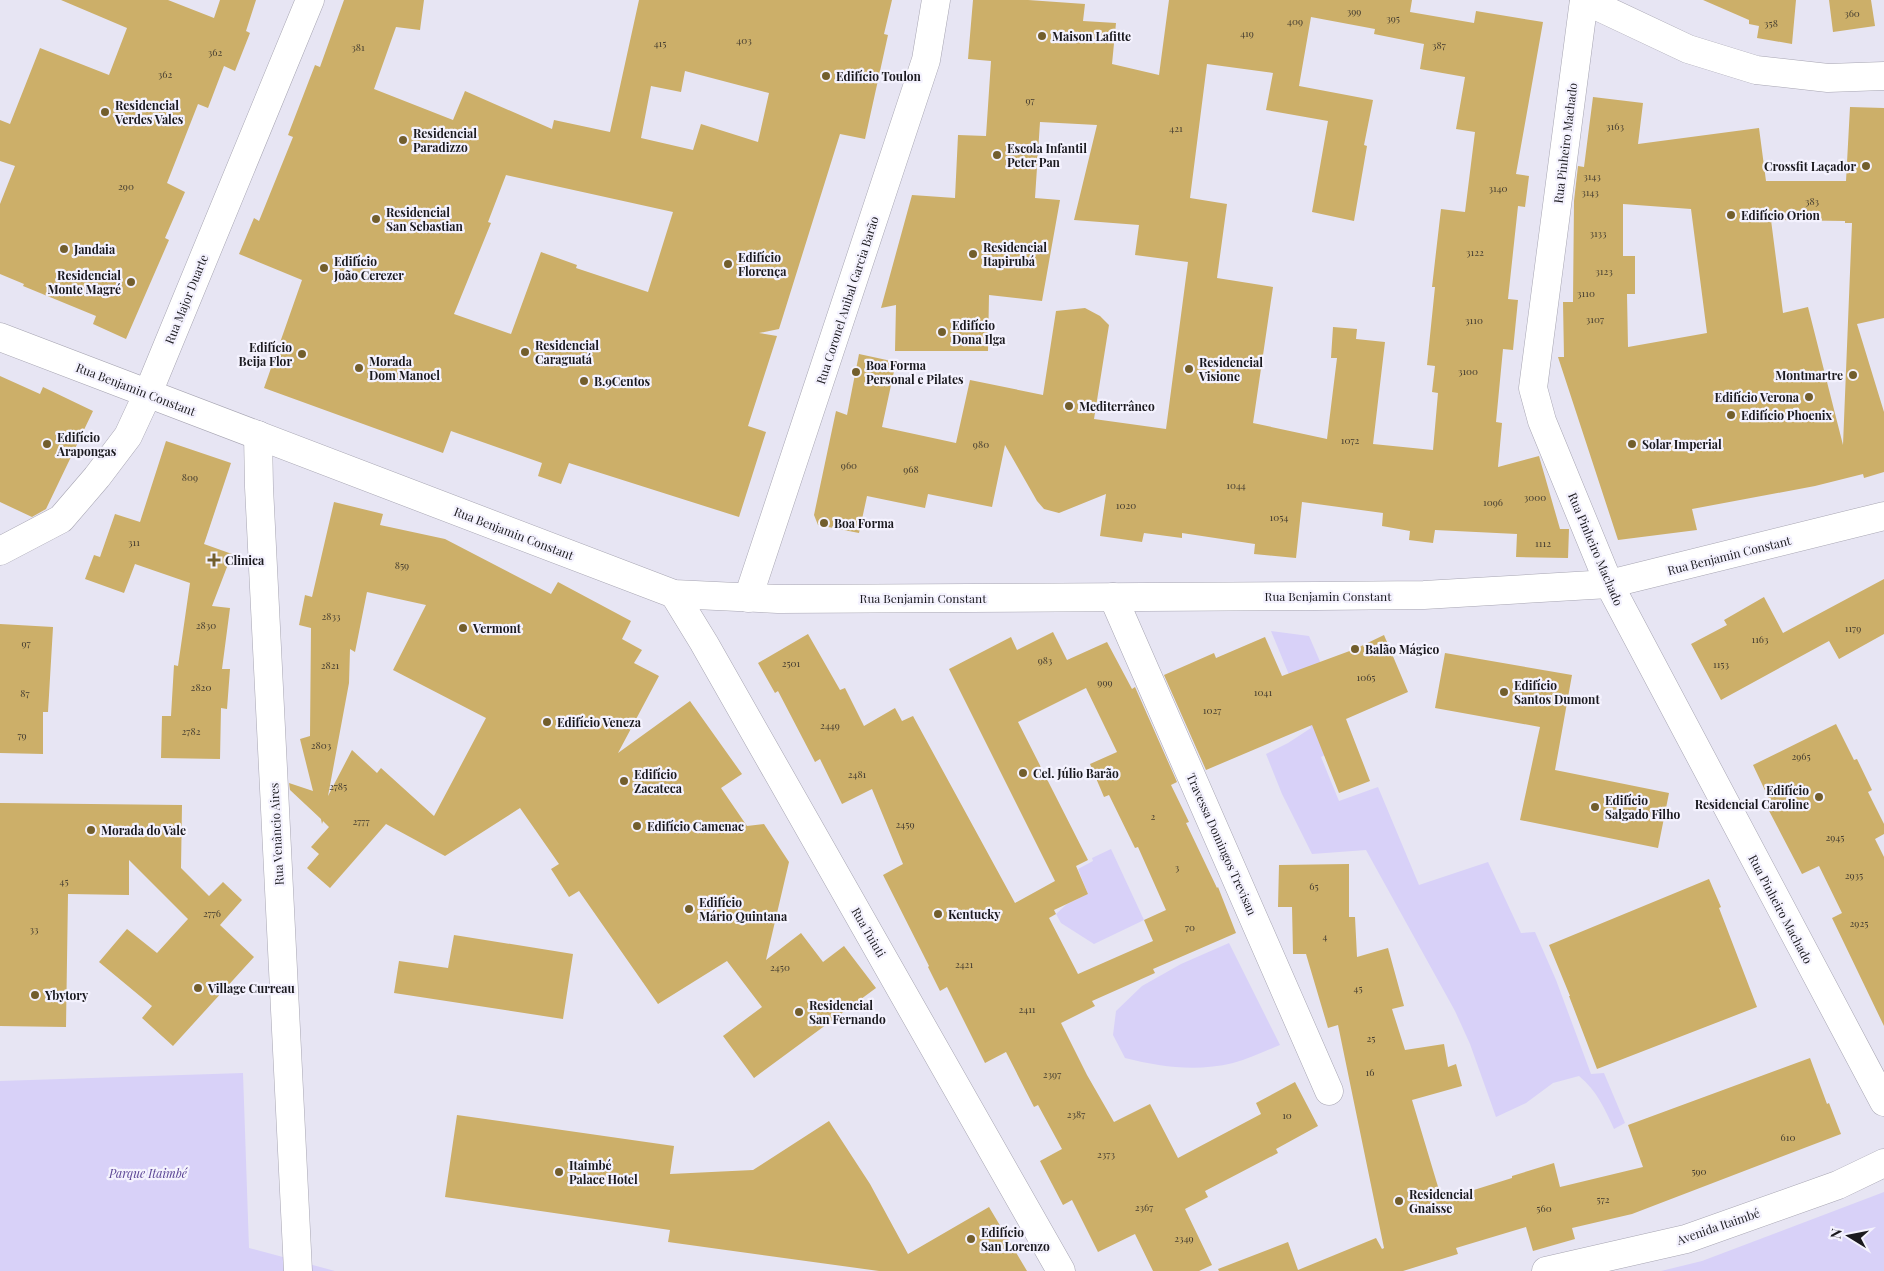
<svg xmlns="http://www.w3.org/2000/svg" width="1884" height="1271" font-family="'Playfair Display',serif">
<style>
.green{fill:#d8d1f8}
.building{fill:#ccaf69;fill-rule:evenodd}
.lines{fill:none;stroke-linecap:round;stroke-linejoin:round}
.minor-casing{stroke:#a7a5b2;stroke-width:29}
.tertiary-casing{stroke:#a7a5b2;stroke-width:29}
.minor{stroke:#fff;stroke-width:28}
.tertiary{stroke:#fff;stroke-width:28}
.poi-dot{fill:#725e2d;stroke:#f4f2fe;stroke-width:2}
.labels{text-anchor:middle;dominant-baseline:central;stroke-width:4.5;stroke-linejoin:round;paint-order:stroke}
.number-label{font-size:10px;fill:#463e31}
.poi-label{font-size:12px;font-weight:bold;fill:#1a191e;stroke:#f4f2fe;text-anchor:start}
.street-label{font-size:12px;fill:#1a191e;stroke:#f4f2fe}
.park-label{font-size:12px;font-style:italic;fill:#5b4594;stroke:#f4f2fe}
</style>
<rect width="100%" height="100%" fill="#e7e5f3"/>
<!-- green -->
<g class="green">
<path d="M1271,631L1309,636L1354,740L1321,757L1339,801L1378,787L1419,885L1488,862L1521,933L1535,932L1556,980L1591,1074L1604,1073L1625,1123L1614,1129C1605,1109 1597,1091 1579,1076L1553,1083L1526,1103L1496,1117L1470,1044L1455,1011L1366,850L1312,854L1282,794L1266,754L1288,743L1311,728Z"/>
<path d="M1111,849L1144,920L1094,944L1061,923L1056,914L1067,904L1088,894L1078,869L1093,861L1092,858Z"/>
<path d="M1229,943L1280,1045C1265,1051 1249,1059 1233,1063C1196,1072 1161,1067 1125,1058L1113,1035L1116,1011L1142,986L1181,964Z"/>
<path d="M243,1073L249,1248L335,1271H0V1081Z"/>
<path d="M1884,1192V1271H1661L1702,1261Z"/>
</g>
<!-- building -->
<g class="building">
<path d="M61,0H168L214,18L220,0H256L246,31L250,33L235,71L224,66L208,108L198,104L167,183L185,192L165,238L169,240L126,339L93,324L96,316L23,286L24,284L0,274V204L15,166L0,161V120L10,124L40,48L109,75L127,28Z"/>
<path d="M344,0H424L420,30L396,27L374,89L453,120L465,91L552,129L554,120L610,132L639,0H892L884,34L888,35L865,139L840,134L779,329L759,333L777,336L748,426L766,432L739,517L569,463L561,484L538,476L542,463L451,431L443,453L264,388L302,280L239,254L254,218L259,221L293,137L288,135L315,65L320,67ZM685,71L769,93L758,142L701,124L693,150L641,138L651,86L681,92ZM506,175L673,212L648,292L576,268L577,265L541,252L511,334L454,314L491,223L488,222Z"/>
<path d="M973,0H1028L1085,4L1083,21L1116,23L1112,64L1159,75L1169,0H1412L1410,12L1474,23L1476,11L1543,22L1516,174L1529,176L1525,207L1518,206L1508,299L1518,300L1513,350L1503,349L1496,422L1502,423L1498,467L1539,456L1560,529H1569L1568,558L1516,557L1517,534L1435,530L1433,543L1409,540L1410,531L1382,526L1383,513L1302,502L1296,558L1254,554L1255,544L1182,533V538L1144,533L1142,542L1100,536L1106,494L1059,513L1044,509L1037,501L1005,445L992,507L928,494L925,508L867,496L859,533L818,525L814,515L836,411L847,415L859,354L896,362L882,427L956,443L970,380L1043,395L1056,311L1085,308L1100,316L1109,325L1094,419L1166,429L1188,262L1135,255L1139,225L1074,220L1097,125L1040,122L1035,198L1060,200L1042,301L989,295L988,351H895L896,305L881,308L912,195L955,198L958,135L986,136L991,61L968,59ZM1311,17L1375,29L1374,34L1424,44L1420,69L1465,77L1456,129L1475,132L1465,212L1441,209L1432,287H1435L1427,365L1435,366L1432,392L1438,393L1433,450L1373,444L1385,342L1356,339L1357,329L1333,327L1331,358H1337L1327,439L1253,423L1273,287L1217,278L1227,204L1190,198L1207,64L1273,73L1266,110L1328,121L1312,212L1354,221L1367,146L1364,145L1373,100L1299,86Z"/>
<path d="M1703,0H1796L1792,44L1757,38L1759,26L1749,24V20Z"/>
<path d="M1829,0H1871L1875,26L1833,32Z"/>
<path d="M1593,97L1643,103L1638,144L1759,128L1766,181H1846L1850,107L1884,108V318L1857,324L1884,412V472L1864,478L1863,474L1815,486L1692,509L1697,530L1618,540L1558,357H1564L1563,302H1573L1574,201L1578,166L1584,167ZM1623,204L1691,209L1707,333L1628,347L1627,294H1635V256H1623ZM1771,220L1845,221V223H1852L1843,445L1808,307L1783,313Z"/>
<path d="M0,376L40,394L43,387L93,411L46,509L32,517L0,502Z"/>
<path d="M166,441L231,463L204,544L232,554L212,606L230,608L222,669H230L227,709L221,708L220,759L161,758L162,716H171L174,665L178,666L190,583L135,564L124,593L85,579L94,555L100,557L115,514L140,522Z"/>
<path d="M334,502L383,514L380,525L445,539L551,594L558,582L631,621L622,639L642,650L634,663L659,676L618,753L690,701L742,774L721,788L747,826L764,824L789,862L766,960L801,933L823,962L844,946L876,988L754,1078L723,1036L762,1007L727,961L658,1004L579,891L569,897L551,869L559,864L520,808L445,856L386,824L330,888L307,868L319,854L311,847L329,827L323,821L322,824L321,819L290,790L289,783L313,791L300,739L310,736L311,628L299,625L305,595L312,597ZM367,592L426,605L393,670L486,718L434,816L381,768L377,773L352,750L328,796L349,683L350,649L355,652Z"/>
<path d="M1884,579V634L1839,659L1829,641L1721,700L1691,644L1727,625L1724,620L1764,597L1783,633Z"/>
<path d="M0,624L53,627L48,712H43V754L0,753Z"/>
<path d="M1053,632L1067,660L1107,642L1132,689L1135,687L1177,782L1171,785L1189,822L1186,823L1217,888L1218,887L1236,933L1153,969L1155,973L1092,1001L1095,1006L1061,1023L1087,1075L1114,1122L1150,1104L1178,1158L1261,1114L1256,1103L1295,1082L1318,1126L1276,1149L1278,1153L1205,1191L1208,1197L1185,1209L1212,1265L1199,1271H1153L1135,1234L1098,1252L1072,1200L1063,1205L1040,1161L1062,1149L1038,1105L1034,1107L1006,1052L985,1063L947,987L940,991L928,967L929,966L883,875L903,864L872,789L842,804L820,759L815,762L778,691L775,693L758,663L808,634L840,690L845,688L864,726L895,708L902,721L913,716L1015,903L1055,881L949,669L1011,637L1017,650ZM1086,688L1117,752L1090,764L1104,797L1109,795L1135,848L1138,847L1166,910L1144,920L1153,941L1078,974L1049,918L1056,914L1054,910L1088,894L1076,866L1088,860L1018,722Z"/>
<path d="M1384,635L1408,692L1346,719L1370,781L1339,793L1312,725L1206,770L1164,675L1214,653L1216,658L1265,637L1282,676L1355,649Z"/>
<path d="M1445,653L1572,675L1555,770L1669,793L1658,848L1520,820L1540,727L1435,708Z"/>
<path d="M1836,724L1854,760L1857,759L1872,790L1868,792L1884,824V834L1875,839L1884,857V1026L1832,918L1842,913L1819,866L1802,874L1766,805L1771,803L1753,765Z"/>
<path d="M0,803L182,805L181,868L209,896L223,882L242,900L220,925L254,957L173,1046L142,1018L152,1006L99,962L127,929L157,953L188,919L129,860V895L68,894L66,1027L0,1026Z"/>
<path d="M1349,864V917H1355L1357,957L1388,948L1404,1006L1392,1009L1405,1050L1444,1044L1448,1067L1456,1064L1462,1086L1412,1100L1442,1200L1512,1178V1176L1554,1163L1560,1187L1643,1167L1628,1125L1810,1058L1827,1104L1829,1103L1841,1134L1632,1214L1572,1228L1575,1239L1533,1251L1526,1227L1456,1248L1458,1254L1403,1271H1219L1218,1269L1288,1242L1298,1270L1376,1238L1382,1249L1384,1248L1338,1025L1328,1028L1306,954H1293L1292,907H1278L1279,865Z"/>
<path d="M1709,879L1721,907L1719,908L1757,1007L1597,1069L1569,996H1570L1549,945Z"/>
<path d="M454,935L573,954L563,1019L394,993L399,961L448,968Z"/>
<path d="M457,1115L674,1146L670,1174L753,1170L829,1121L870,1184L908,1254L989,1207L1027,1271H879L668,1242L670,1230L445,1197Z"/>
</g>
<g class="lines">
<!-- minor casing -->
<g class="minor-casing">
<g id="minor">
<path d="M1584,0L1533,388L1542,421L1609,584"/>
<path d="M1584,0L1688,49L1756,70L1828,78L1884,76"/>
<path d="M0,551L61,519L97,477L128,436L148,393"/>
<path d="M1113,597L1329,1091"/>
<path d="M1546,1271L1686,1239L1838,1185L1884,1163"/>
</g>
</g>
<!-- tertiary casing -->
<g class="tertiary-casing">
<g id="tertiary">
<path d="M0,337L674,594L778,599L1318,596L1424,595L1609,584L1884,516"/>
<path d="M148,393L310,0"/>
<path d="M258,435L259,487L298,1271"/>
<path d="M1609,584L1884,1102"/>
<path d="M674,594L704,643L1061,1271"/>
<path d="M748,598L926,60L936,0"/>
</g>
</g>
<!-- minor -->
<use href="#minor" class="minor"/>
<!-- tertiary -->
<use href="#tertiary" class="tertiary"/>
</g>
<!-- markers -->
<g class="poi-dot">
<circle cx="1042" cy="36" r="5"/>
<circle cx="826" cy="76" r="5"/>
<circle cx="105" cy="112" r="5"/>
<circle cx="403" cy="140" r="5"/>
<circle cx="997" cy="155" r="5"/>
<circle cx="1866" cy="166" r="5"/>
<circle cx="1731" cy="215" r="5"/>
<circle cx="376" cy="219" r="5"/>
<circle cx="64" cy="249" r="5"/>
<circle cx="973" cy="254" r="5"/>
<circle cx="728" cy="264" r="5"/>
<circle cx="324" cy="268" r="5"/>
<circle cx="131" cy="282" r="5"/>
<circle cx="942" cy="332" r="5"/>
<circle cx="525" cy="352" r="5"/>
<circle cx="302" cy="354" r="5"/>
<circle cx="359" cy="368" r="5"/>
<circle cx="1189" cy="369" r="5"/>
<circle cx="856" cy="372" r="5"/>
<circle cx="1853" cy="375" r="5"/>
<circle cx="584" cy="381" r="5"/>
<circle cx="1809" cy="397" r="5"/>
<circle cx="1069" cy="406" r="5"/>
<circle cx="1731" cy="415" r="5"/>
<circle cx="47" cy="444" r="5"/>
<circle cx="1632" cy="444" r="5"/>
<circle cx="824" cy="523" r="5"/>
<path d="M211.5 552.5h5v5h5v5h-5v5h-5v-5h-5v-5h5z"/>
<circle cx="463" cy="628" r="5"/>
<circle cx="1355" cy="649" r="5"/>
<circle cx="1504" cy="692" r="5"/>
<circle cx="547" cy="722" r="5"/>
<circle cx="1023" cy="773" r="5"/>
<circle cx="624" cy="781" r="5"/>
<circle cx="1819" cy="797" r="5"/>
<circle cx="1595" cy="807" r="5"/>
<circle cx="637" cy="826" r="5"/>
<circle cx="91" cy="830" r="5"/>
<circle cx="689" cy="909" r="5"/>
<circle cx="938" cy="914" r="5"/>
<circle cx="198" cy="988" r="5"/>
<circle cx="35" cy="995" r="5"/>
<circle cx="799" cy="1012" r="5"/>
<circle cx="559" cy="1172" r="5"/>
<circle cx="1399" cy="1201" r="5"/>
<circle cx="971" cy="1239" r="5"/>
</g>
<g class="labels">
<!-- number labels -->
<g class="number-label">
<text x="1354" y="11">399</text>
<text x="1852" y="13">360</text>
<text x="1393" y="18">395</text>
<text x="1295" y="21">409</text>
<text x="1771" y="23">358</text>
<text x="1247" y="33">419</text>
<text x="744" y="40">403</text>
<text x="660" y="43">415</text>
<text x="1439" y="45">387</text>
<text x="358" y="47">381</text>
<text x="215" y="52">362</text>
<text x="165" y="74">362</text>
<text x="1030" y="100">97</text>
<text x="1615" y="126">3163</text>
<text x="1176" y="128">421</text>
<text x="1592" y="176">3143</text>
<text x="126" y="186">290</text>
<text x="1498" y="188">3140</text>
<text x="1590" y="192">3143</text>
<text x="1812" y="201">383</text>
<text x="1598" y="233">3133</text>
<text x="1475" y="252">3122</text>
<text x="1604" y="271">3123</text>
<text x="1586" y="293">3110</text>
<text x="1595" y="319">3107</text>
<text x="1474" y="320">3110</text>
<text x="1468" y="371">3100</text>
<text x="1350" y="440">1072</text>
<text x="981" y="444">980</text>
<text x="849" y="465">960</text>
<text x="911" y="469">968</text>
<text x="190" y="477">809</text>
<text x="1236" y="485">1044</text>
<text x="1535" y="497">3000</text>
<text x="1493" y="502">1096</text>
<text x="1126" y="505">1020</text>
<text x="1279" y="517">1054</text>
<text x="134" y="542">311</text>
<text x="1543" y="543">1112</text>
<text x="402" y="565">859</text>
<text x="331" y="616">2833</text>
<text x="206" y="625">2830</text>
<text x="1853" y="628">1179</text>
<text x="1760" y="639">1163</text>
<text x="26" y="643">97</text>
<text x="1045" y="660">983</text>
<text x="791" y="663">2501</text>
<text x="1721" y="664">1153</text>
<text x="330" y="665">2821</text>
<text x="1366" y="677">1065</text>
<text x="1105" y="682">999</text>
<text x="201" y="687">2820</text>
<text x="1263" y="692">1041</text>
<text x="25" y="693">87</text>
<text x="1212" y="710">1027</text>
<text x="830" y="725">2449</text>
<text x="191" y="731">2782</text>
<text x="22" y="735">79</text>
<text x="321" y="745">2803</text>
<text x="1801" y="756">2965</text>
<text x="857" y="774">2481</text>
<text x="338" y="786">2785</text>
<text x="1153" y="816">2</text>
<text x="361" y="821">2777</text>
<text x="905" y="824">2459</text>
<text x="1835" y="837">2945</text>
<text x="1177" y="867">3</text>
<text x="1854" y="875">2935</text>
<text x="64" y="881">45</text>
<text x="1314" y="886">65</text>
<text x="212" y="913">2776</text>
<text x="1859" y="923">2925</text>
<text x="1190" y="927">70</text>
<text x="34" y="929">33</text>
<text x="1325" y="936">4</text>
<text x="964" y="964">2421</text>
<text x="780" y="967">2450</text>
<text x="1358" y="988">45</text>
<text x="1027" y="1009">2411</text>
<text x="1371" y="1038">25</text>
<text x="1370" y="1072">16</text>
<text x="1052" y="1074">2397</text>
<text x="1076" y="1114">2387</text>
<text x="1287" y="1115">10</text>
<text x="1788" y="1137">610</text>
<text x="1106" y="1154">2373</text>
<text x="1699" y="1171">590</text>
<text x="1603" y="1199">572</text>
<text x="1144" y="1207">2367</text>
<text x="1544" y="1208">560</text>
<text x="1184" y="1238">2349</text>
</g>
<!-- poi labels -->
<g class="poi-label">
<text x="1052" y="36">Maison Lafitte</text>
<text x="836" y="76">Edifício Toulon</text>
<text x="115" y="105">Residencial<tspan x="115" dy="14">Verdes Vales</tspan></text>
<text x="413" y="133">Residencial<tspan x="413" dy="14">Paradizzo</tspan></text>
<text x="1007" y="148">Escola Infantil<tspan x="1007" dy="14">Peter Pan</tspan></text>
<text x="1856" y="166" text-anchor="end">Crossfit Laçador</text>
<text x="386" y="212">Residencial<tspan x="386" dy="14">San Sebastian</tspan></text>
<text x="1741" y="215">Edifício Orion</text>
<text x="983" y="247">Residencial<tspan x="983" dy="14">Itapirubá</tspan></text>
<text x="74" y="249">Jandaia</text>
<text x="738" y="257">Edifício<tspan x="738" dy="14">Florença</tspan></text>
<text x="334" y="261">Edifício<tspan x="334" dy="14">João Cerezer</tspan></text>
<text x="121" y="275" text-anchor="end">Residencial<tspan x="121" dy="14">Monte Magré</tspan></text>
<text x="952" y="325">Edifício<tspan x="952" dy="14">Dona Ilga</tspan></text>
<text x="535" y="345">Residencial<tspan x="535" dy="14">Caraguatá</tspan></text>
<text x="292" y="347" text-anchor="end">Edifício<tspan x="292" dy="14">Beija Flor</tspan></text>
<text x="369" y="361">Morada<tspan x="369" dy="14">Dom Manoel</tspan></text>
<text x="1199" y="362">Residencial<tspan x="1199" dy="14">Visione</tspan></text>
<text x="866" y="365">Boa Forma<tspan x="866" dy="14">Personal e Pilates</tspan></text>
<text x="1843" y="375" text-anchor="end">Montmartre</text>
<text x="594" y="381">B.9Centos</text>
<text x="1799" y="397" text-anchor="end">Edifício Verona</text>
<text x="1079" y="406">Mediterrâneo</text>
<text x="1741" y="415">Edifício Phoenix</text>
<text x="57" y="437">Edifício<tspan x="57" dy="14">Arapongas</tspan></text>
<text x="1642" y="444">Solar Imperial</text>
<text x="834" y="523">Boa Forma</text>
<text x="225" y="560">Clinica</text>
<text x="473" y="628">Vermont</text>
<text x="1365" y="649">Balão Mágico</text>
<text x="1514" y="685">Edifício<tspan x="1514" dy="14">Santos Dumont</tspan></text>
<text x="557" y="722">Edifício Veneza</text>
<text x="1033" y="773">Cel. Júlio Barão</text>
<text x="634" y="774">Edifício<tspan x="634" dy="14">Zacateca</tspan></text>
<text x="1809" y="790" text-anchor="end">Edifício<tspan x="1809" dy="14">Residencial Caroline</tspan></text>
<text x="1605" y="800">Edifício<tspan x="1605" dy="14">Salgado Filho</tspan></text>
<text x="647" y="826">Edifício Camenac</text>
<text x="101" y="830">Morada do Vale</text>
<text x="699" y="902">Edifício<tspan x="699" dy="14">Mário Quintana</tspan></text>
<text x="948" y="914">Kentucky</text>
<text x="208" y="988">Village Curreau</text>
<text x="45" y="995">Ybytory</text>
<text x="809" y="1005">Residencial<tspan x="809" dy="14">San Fernando</tspan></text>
<text x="569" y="1165">Itaimbé<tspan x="569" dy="14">Palace Hotel</tspan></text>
<text x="1409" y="1194">Residencial<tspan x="1409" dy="14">Gnaisse</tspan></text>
<text x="981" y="1232">Edifício<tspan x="981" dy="14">San Lorenzo</tspan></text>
</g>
<!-- street labels -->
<g class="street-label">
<text transform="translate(1565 143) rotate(-83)">Rua Pinheiro Machado</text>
<text transform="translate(186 299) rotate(-68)">Rua Major Duarte</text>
<text transform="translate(847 300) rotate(-72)">Rua Coronel Anibal Garcia Barão</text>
<text transform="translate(136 389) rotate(21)">Rua Benjamin Constant</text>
<text transform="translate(514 533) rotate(21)">Rua Benjamin Constant</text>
<text transform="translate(1596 549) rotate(67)">Rua Pinheiro Machado</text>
<text transform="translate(1729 555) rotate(-14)">Rua Benjamin Constant</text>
<text x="1328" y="596">Rua Benjamin Constant</text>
<text x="923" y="598">Rua Benjamin Constant</text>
<text transform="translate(276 834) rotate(-93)">Rua Venâncio Aires</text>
<text transform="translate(1222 844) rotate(66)">Travessa Domingos Trevisan</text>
<text transform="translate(1781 909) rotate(62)">Rua Pinheiro Machado</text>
<text transform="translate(869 932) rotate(60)">Rua Tuiuti</text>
<text transform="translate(1718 1226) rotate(-19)">Avenida Itaimbé</text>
</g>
<!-- park labels -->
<g class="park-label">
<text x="148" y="1173">Parque Itaimbé</text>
</g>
</g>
<!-- north arrow -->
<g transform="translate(1849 1236) rotate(280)" stroke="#f4f2fe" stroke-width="4" paint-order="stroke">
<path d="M0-4L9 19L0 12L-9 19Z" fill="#1a191e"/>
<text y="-8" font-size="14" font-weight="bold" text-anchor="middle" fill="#1a191e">N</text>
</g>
</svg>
